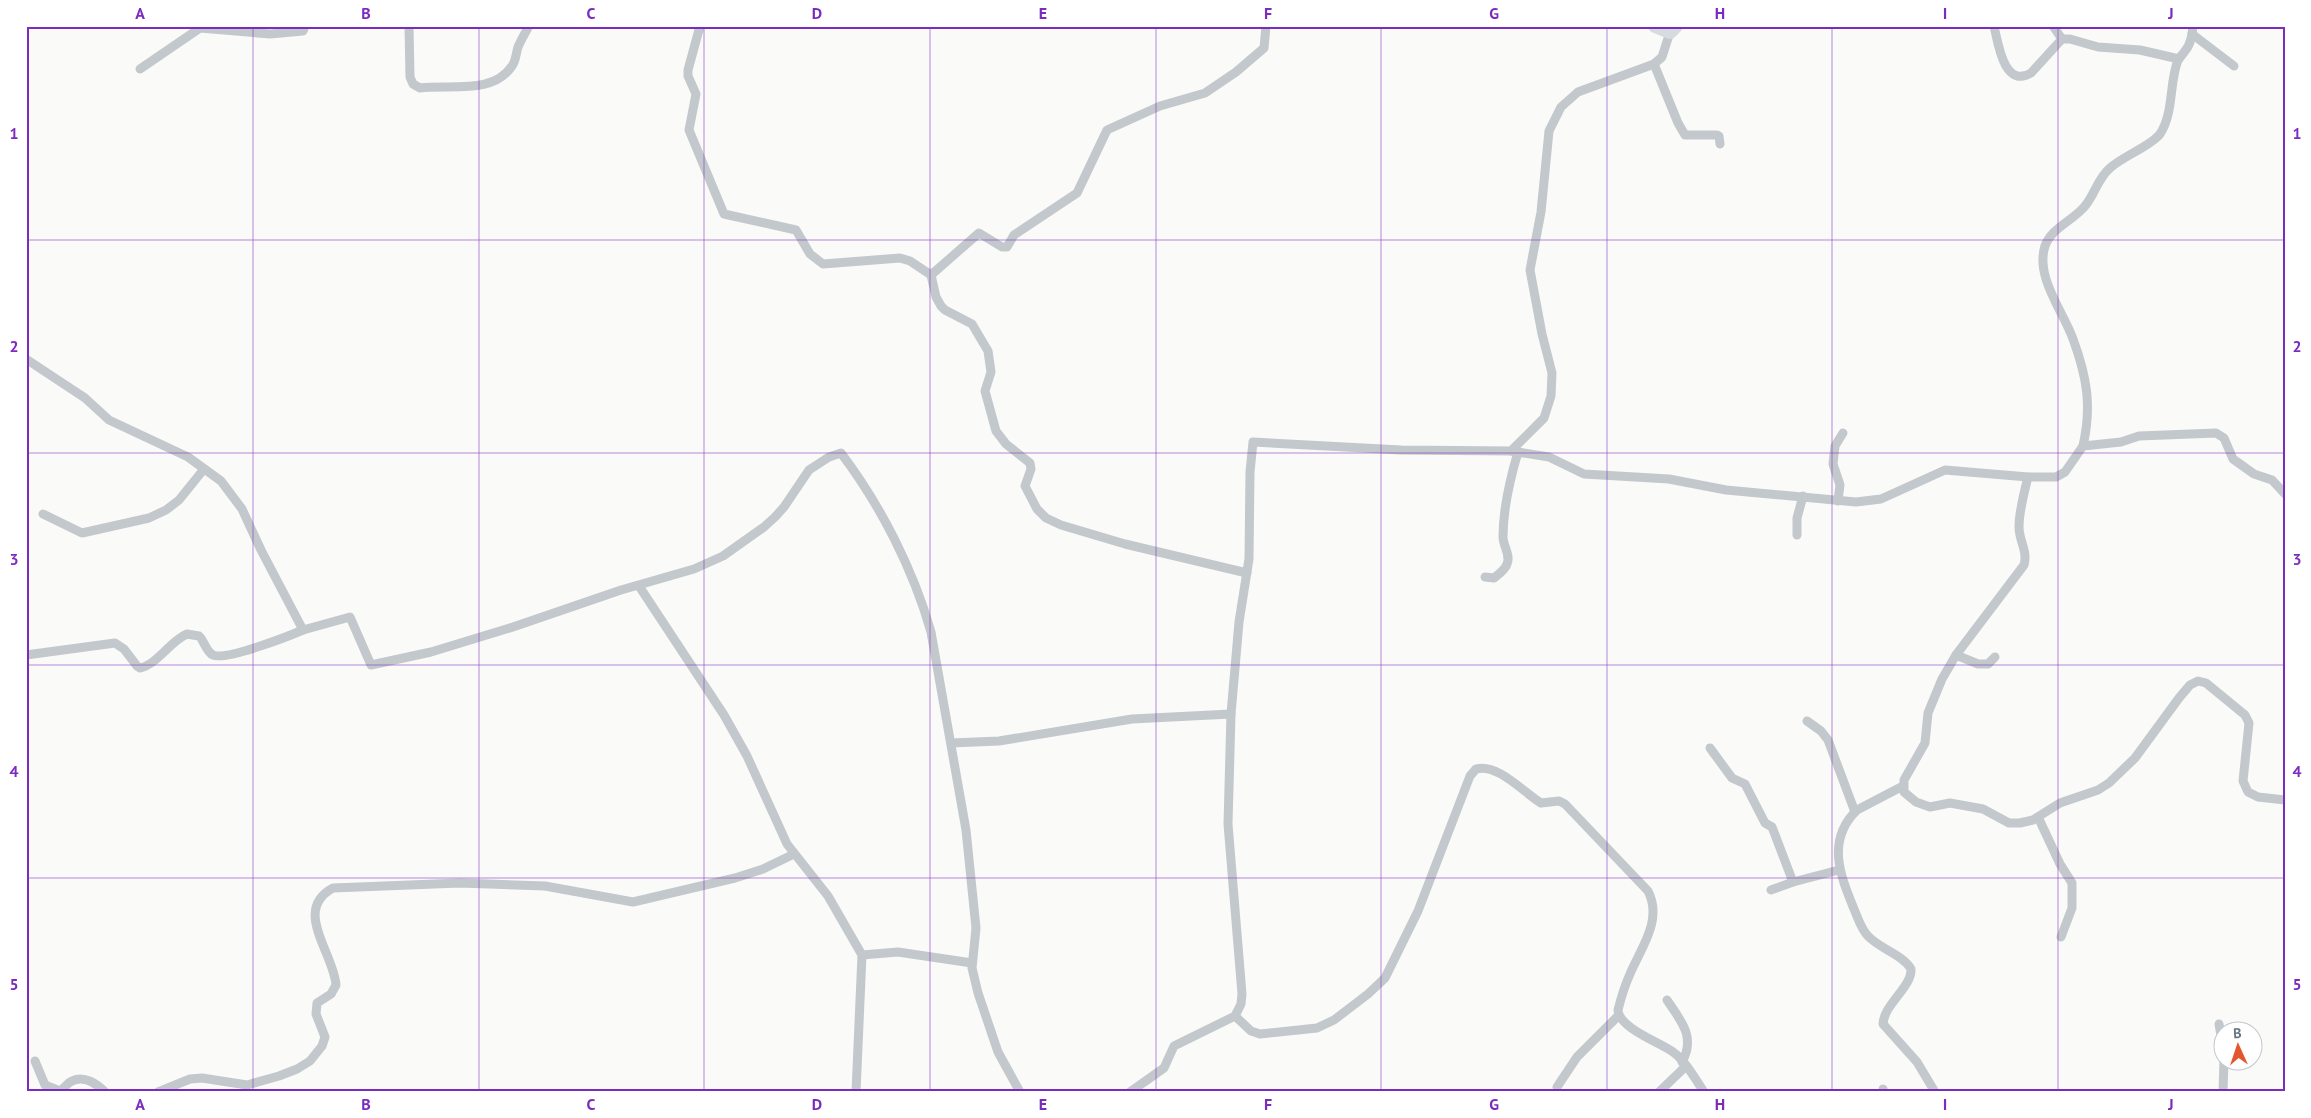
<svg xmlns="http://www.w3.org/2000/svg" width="2311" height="1118" font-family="'PT Sans',sans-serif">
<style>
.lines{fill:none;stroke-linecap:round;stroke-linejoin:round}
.street{stroke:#c3c8cc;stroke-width:9}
.secondary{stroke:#d6dbdf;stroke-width:14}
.grid{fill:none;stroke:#7b2cbf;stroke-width:1;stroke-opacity:0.55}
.neatline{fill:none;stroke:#7b2cbf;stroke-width:2}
.grid-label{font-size:16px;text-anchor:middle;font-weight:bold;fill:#7b2cbf}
</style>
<rect width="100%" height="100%" fill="#fafaf8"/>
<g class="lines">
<!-- street -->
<g class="street">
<path d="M409,26L410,77L413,84L420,88C450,84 493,95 512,66C516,61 516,53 518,47C521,40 525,33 529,26"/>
<path d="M700,26L688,70V76L696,94L689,130L724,214L796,230L810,254L823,264L900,258L910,261L931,275L936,297L941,306L945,310L972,324L988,351L991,372L985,391L996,431L1006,444L1030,463L1031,469L1025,486L1037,509L1046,518L1061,525L1125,544L1247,573"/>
<path d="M1994,26C1998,43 2004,89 2031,73L2062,39H2070L2098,47L2140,50L2179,59"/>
<path d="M2053,26L2062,39"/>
<path d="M2192,34L2234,66"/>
<path d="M1654,64L1678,123L1685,135H1717L1719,136L1720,144"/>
<path d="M140,69L200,28L270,34L303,31L305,26"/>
<path d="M931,275L979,233L1002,247H1007L1014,235L1077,193L1107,130L1160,106L1205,93L1236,72L1264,48L1266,26"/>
<path d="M26,359L85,398L109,420L188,457L221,481L242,509L261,550L303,630L350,617L371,665L431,652L513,627L621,590L694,569L723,556L764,527L775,517L784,507L809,470L829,457L841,453C881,506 913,569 931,632L966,830L976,928L972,968L978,993L998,1052L1020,1092"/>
<path d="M2083,446C2092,406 2087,377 2073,339C2063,311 2035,277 2045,246C2051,228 2074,220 2085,206C2095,194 2098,178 2110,168C2123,156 2151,146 2160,134C2174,113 2169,83 2178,60C2180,57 2183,54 2185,51C2191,44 2192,35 2193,26"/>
<path d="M1511,451L1549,457L1584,474L1669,479L1726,490L1856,502L1881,499L1945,470L2028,477H2056L2065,472L2083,446L2121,442L2139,436L2216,433L2224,438L2233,459L2254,474L2272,480L2285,494"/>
<path d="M2028,477C2024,493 2019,511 2019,527C2019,541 2028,551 2024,565L1956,655L1942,679L1928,713L1925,743L1904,780V792L1916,802L1930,807L1950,803L1983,809L2009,823H2020L2033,820L2060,803L2098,790L2109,783L2135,758L2179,698L2190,685L2198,681L2206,683L2245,715L2249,723L2243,781L2248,792L2258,797L2285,800"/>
<path d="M1838,501L1840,485L1833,464L1835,446L1843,433"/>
<path d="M43,514L82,533L149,518L166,510L179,500L204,469"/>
<path d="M1797,535V518L1803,496"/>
<path d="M1485,577L1494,578C1499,574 1505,570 1507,564C1511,555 1503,546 1503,537C1503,509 1510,479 1518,452"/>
<path d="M639,586L724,715L747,756L787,844L828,896L862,955L856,1092"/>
<path d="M26,655L115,643L124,649L137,666L140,668C158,664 170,641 187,634L199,636C204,640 206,652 213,655C225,661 289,636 303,630"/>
<path d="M1956,655L1978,664H1988L1995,657"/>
<path d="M1807,721L1821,731L1828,740L1855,812"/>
<path d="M951,743L999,741L1132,719L1231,714"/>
<path d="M1710,748L1732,778L1745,784L1765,823L1772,827L1793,882L1839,870"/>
<path d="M1903,786L1857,810C1826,840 1840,875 1854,909C1858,918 1861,929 1868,936C1880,949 1902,954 1911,969C1912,987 1884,1004 1883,1024L1917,1062L1935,1092"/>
<path d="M2038,817L2060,864L2072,883V908L2061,937"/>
<path d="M1771,890L1793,882"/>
<path d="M862,955L898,952L972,963"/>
<path d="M1667,1000C1681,1021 1696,1037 1682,1062"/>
<path d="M1235,1016L1251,1031L1260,1034L1317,1028L1334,1020L1368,994L1385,978L1418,911L1470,776L1476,769C1498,763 1524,793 1541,803L1559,801L1565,804L1648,891C1663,920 1641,948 1630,974C1625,985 1621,998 1618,1010C1619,1028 1659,1042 1673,1052C1684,1059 1696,1080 1704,1092"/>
<path d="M2219,1024L2224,1053"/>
<path d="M35,1061L45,1085L60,1091C65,1088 67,1083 72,1081C84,1075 97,1084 105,1092"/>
<path d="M1557,1087L1577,1057L1618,1016"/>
<path d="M1883,1089L1884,1092"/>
<path d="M158,1092L190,1079L202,1078L247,1085L279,1076L297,1069L310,1061L322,1046L325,1037L316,1014L317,1003L331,994L336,985C334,953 292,910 333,888L460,883L545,886L633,902L735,878L763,869L794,854"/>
<path d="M1130,1092L1164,1068L1174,1046L1235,1016L1241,1004L1242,994L1228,824L1231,714L1239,622L1249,559L1250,472L1253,442L1401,450L1511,451L1544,418L1551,396L1552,373L1542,334L1530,270L1541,212L1549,131L1561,107L1578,92L1654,64L1662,57L1670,32"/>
<path d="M1659,1092L1685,1067"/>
<path d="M2223,1092L2224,1060"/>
</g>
<!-- secondary -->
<path class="secondary" d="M1655,26L1670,32L1676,26"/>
</g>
<!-- grid -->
<path class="grid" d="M253,26V1092M479,26V1092M704,26V1092M930,26V1092M1156,26V1092M1381,26V1092M1607,26V1092M1832,26V1092M2058,26V1092M26,240H2285M26,453H2285M26,665H2285M26,878H2285"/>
<!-- border -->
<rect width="2311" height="1118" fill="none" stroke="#ffffff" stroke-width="55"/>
<!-- north arrow -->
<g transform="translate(2238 1046) rotate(357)"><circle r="24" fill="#ffffff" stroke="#c1c8cd"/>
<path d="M0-4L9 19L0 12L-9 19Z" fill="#e4572e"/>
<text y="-8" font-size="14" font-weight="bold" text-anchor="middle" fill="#657683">B</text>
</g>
<rect x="28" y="28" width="2256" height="1062" class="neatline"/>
<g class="grid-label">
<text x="140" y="19">A</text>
<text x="366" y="19">B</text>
<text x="591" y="19">C</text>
<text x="817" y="19">D</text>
<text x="1043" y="19">E</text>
<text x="1268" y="19">F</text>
<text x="1494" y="19">G</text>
<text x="1720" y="19">H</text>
<text x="1945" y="19">I</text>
<text x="2171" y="19">J</text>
<text x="14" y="139">1</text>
<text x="2297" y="139">1</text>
<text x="14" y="352">2</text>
<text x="2297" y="352">2</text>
<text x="14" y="565">3</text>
<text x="2297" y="565">3</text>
<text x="14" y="777">4</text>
<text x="2297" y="777">4</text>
<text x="14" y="990">5</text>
<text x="2297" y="990">5</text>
<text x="140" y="1110">A</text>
<text x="366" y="1110">B</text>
<text x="591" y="1110">C</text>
<text x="817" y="1110">D</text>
<text x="1043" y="1110">E</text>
<text x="1268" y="1110">F</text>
<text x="1494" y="1110">G</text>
<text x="1720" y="1110">H</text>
<text x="1945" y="1110">I</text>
<text x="2171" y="1110">J</text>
</g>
</svg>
